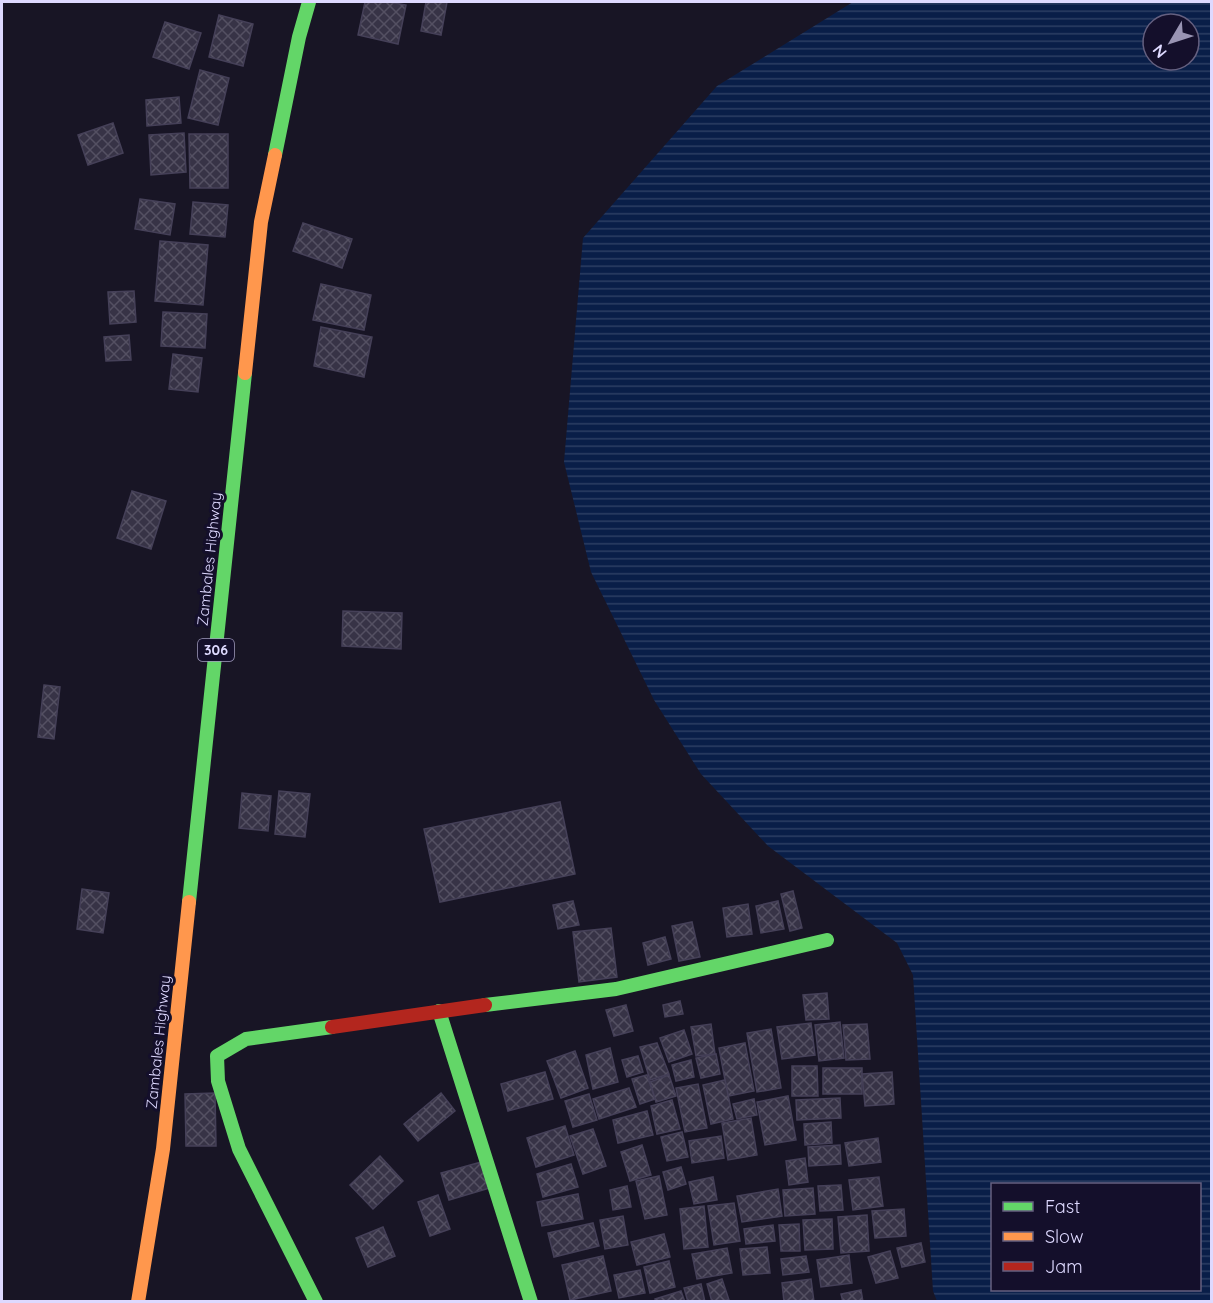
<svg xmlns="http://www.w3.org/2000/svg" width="1213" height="1303" font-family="Quicksand,sans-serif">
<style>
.water{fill:url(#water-rules);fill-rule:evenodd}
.building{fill:url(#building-cross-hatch);stroke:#454058;stroke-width:1.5}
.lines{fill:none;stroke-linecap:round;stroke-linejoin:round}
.fast{stroke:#63d668;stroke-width:14}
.slow{stroke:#ff974d;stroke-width:14}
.jam{stroke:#b3261e;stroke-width:14}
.labels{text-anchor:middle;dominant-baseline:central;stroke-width:6;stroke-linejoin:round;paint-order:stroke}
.shield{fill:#140f2b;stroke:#a19cbf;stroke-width:1.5}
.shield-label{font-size:14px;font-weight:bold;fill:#ded9ff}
.street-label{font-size:15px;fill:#ded9ff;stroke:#140f2b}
</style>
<defs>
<pattern id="water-rules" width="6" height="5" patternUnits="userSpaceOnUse" patternTransform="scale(1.5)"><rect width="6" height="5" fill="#091e48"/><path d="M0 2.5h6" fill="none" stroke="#2c3e63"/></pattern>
<pattern id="building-cross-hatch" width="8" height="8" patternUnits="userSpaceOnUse" patternTransform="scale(1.5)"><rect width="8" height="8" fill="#373346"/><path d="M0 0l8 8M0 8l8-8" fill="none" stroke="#545062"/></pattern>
</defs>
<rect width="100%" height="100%" fill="#181525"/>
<!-- water -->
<path class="water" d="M853,2H1211V1301H937L933,1291L913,975L897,943L768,846L701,774L654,700L591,572L564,462L583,238L717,86ZM1153,24H1189V60H1153ZM992,1184H1200V1290H992Z"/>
<!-- building -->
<g class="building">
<path d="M365,2H389L406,5L398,44L358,35Z"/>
<path d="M426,2H447L441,35L421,31Z"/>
<path d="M219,15L253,24L243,66L209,57Z"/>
<path d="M165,22L201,33L189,69L153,57Z"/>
<path d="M200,70L229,78L218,125L188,118Z"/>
<path d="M179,97L181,123L147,126L146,100Z"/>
<path d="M113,123L123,153L88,165L78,135Z"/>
<path d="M184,133L186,172L151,175L149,135Z"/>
<path d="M189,134H228V188H190Z"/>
<path d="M140,199L175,204L170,235L135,229Z"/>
<path d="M193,202L228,205L225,237L190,234Z"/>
<path d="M303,223L352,239L342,268L293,251Z"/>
<path d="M160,241L208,245L203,305L155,301Z"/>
<path d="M321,284L371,295L364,330L313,320Z"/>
<path d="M134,291L136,322L110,324L108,292Z"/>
<path d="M163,312L207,314L205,348L161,346Z"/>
<path d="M321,327L372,337L364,377L314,366Z"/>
<path d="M129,335L131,360L106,361L104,337Z"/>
<path d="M173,354L202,358L198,392L169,389Z"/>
<path d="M132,491L166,501L151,549L117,538Z"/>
<path d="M343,611L402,613L401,649L342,646Z"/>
<path d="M44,685L60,687L54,739L38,737Z"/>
<path d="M279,791L310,794L305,837L275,834Z"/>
<path d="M242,793L271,796L268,831L239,828Z"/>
<path d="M560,802L575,874L440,902L424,829Z"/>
<path d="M82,889L109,893L103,933L77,929Z"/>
<path d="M793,891L802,928L790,931L781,894Z"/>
<path d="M573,901L579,925L558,929L553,905Z"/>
<path d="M778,901L784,929L761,933L756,906Z"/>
<path d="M748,904L752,934L727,937L723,908Z"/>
<path d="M692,922L700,957L679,961L672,926Z"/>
<path d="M611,928L617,977L579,982L573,932Z"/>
<path d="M665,937L671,959L648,965L643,943Z"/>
<path d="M827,993L829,1019L806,1020L803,995Z"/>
<path d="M680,1001L683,1014L665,1017L663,1005Z"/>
<path d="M626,1005L633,1031L614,1036L606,1010Z"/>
<path d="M840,1022L844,1058L819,1061L815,1025Z"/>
<path d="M811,1023L815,1055L782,1059L777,1027Z"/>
<path d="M711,1024L715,1054L696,1056L691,1027Z"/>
<path d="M867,1024L870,1059L846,1060L843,1025Z"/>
<path d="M771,1029L781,1088L757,1092L747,1033Z"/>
<path d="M684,1030L692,1054L669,1062L660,1038Z"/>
<path d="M657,1043L669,1074L650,1080L640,1047Z"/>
<path d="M745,1043L754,1091L728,1096L719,1048Z"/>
<path d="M610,1048L618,1082L593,1089L586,1055Z"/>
<path d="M575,1051L588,1088L561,1098L547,1061Z"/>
<path d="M716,1054L720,1074L701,1078L696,1058Z"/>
<path d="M638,1056L643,1072L627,1077L622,1060Z"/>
<path d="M691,1060L694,1077L676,1081L672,1065Z"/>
<path d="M792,1066H817L818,1096H792Z"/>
<rect x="823" y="1068" width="39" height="26"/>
<path d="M545,1072L553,1099L508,1111L501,1084Z"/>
<path d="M892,1072L894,1104L865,1106L862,1074Z"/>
<path d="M647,1075L655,1099L640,1104L632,1079Z"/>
<path d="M669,1075L676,1096L656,1102L650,1082Z"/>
<path d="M725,1080L733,1119L711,1124L703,1085Z"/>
<path d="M698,1084L707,1128L685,1132L676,1088Z"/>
<path d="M629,1088L636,1107L599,1119L593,1099Z"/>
<path d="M215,1093L216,1146H186L185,1094Z"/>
<path d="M441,1093L455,1111L418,1141L404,1124Z"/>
<path d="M589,1094L597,1120L573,1127L565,1101Z"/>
<path d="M788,1096L796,1140L765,1145L757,1102Z"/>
<path d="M840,1098L841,1118L797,1120L796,1100Z"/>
<path d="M754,1099L757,1115L737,1119L733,1104Z"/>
<path d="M672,1100L680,1129L657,1134L651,1106Z"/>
<path d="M647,1111L653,1135L618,1143L613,1120Z"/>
<path d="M751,1118L757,1155L728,1160L722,1123Z"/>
<path d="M831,1122L832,1143L805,1145L804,1124Z"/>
<path d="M565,1126L574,1155L536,1167L527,1138Z"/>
<path d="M593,1129L606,1166L583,1174L570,1136Z"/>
<path d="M682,1132L688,1157L667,1161L661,1137Z"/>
<path d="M721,1136L724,1158L692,1163L689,1141Z"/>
<path d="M878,1138L881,1162L849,1166L845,1143Z"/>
<path d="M642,1145L651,1175L630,1181L621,1152Z"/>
<path d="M840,1145L841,1164L809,1166L808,1147Z"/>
<path d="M380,1156L403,1181L373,1209L350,1185Z"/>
<path d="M805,1158L808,1182L789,1185L786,1161Z"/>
<path d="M485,1161L493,1187L449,1200L441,1173Z"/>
<path d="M571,1164L578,1187L543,1197L537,1174Z"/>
<path d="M681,1167L686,1184L668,1190L663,1172Z"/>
<path d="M659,1176L667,1215L645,1219L636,1181Z"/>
<path d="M713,1177L717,1200L694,1204L689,1182Z"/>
<path d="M879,1177L883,1206L853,1210L849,1180Z"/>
<path d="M841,1185L843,1210L820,1211L818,1186Z"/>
<path d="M627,1186L631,1207L613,1210L610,1190Z"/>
<path d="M813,1188L815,1214L785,1216L783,1190Z"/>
<path d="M778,1189L782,1216L742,1222L737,1196Z"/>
<path d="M578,1194L583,1219L542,1226L537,1202Z"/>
<path d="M438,1195L450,1229L430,1236L418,1202Z"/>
<path d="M734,1203L740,1241L714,1245L708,1206Z"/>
<path d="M704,1206L708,1247L684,1249L680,1209Z"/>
<path d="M904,1209L906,1236L875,1238L872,1211Z"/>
<path d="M867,1215L869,1251L841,1253L838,1217Z"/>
<path d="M623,1216L628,1245L605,1249L600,1220Z"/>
<path d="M832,1219L833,1249L805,1250L803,1220Z"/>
<path d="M593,1223L599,1246L554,1257L548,1233Z"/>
<path d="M799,1224L800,1251H781L779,1225Z"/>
<path d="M773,1225L775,1241L746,1244L744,1229Z"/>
<path d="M383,1227L395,1256L368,1267L356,1238Z"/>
<path d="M664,1234L670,1257L637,1265L631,1242Z"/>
<path d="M921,1243L925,1262L902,1267L897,1248Z"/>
<path d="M767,1247L770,1273L743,1275L740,1249Z"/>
<path d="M727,1248L732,1273L697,1279L692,1254Z"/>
<path d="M890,1251L898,1278L876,1283L868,1257Z"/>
<path d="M849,1255L852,1283L821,1287L817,1260Z"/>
<path d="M603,1256L611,1291L570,1300L562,1265Z"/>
<path d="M806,1256L809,1272L783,1275L781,1259Z"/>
<path d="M669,1261L675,1287L650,1293L644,1267Z"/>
<path d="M640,1270L645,1293L619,1298L614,1275Z"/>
<path d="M722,1279L729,1300L712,1302L707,1284Z"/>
<path d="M811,1279L814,1302H784L782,1283Z"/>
<path d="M701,1284L705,1302H688L684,1288Z"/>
<path d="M861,1290L863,1302H843L841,1294Z"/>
<path d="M681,1291L685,1302H656L655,1299Z"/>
</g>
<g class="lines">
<!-- fast -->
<g class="fast">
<path d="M275,155L299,37L309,2"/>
<path d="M189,902L245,373"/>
<path d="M485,1005L616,989L827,940"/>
<path d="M439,1011L531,1302"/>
<path d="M316,1302L239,1149L218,1081L217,1056L246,1039L332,1027"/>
</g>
<!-- slow -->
<g class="slow">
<path d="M245,373L261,222L275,155"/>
<path d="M138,1302L163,1149L189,902"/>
</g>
<!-- jam -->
<path class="jam" d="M332,1027L485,1005"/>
</g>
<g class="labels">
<!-- shield labels -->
<rect class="shield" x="198" y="639" width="36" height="22" rx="4.5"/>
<g class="shield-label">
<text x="216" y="650">306</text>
</g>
<!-- street labels -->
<g class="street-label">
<text transform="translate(209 559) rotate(-84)">Zambales Highway</text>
<text transform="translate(158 1042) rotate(-84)">Zambales Highway</text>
</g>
</g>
<!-- border -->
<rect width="1213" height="1303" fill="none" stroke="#ded9ff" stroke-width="6"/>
<!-- legend -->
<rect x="991" y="1183" width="210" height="108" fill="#140f2b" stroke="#656080" stroke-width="1.5"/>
<rect x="1003" y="1202" width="30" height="9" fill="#63d668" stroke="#656080" stroke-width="1.5"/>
<text x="1045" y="1213" font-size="18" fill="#ded9ff">Fast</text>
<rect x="1003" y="1232" width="30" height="9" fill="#ff974d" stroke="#656080" stroke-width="1.5"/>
<text x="1045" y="1243" font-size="18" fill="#ded9ff">Slow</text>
<rect x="1003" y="1262" width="30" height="9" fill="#b3261e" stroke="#656080" stroke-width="1.5"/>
<text x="1045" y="1273" font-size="18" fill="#ded9ff">Jam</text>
<!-- north arrow -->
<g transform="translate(1171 42) rotate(231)"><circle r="28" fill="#140f2b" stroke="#656080" stroke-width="1.5"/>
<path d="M0-4.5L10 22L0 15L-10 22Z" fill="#9994b3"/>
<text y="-9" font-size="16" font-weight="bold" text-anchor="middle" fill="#ded9ff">N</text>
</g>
</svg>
